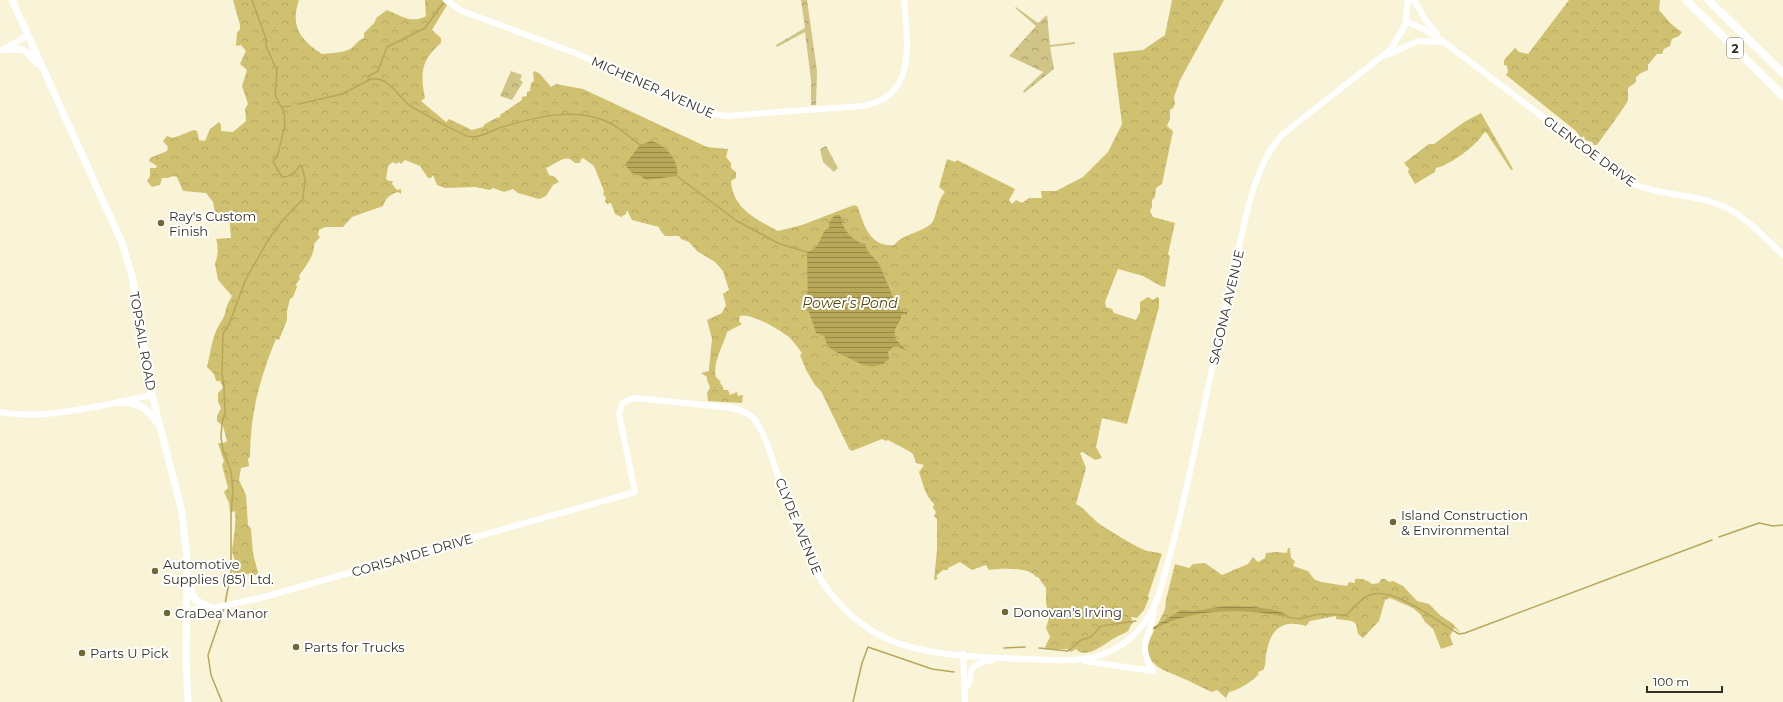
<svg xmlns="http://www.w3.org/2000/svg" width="1783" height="702" font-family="Montserrat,sans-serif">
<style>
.forest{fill:url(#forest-crowns)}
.park{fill:url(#park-crowns)}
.water{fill:url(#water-rules)}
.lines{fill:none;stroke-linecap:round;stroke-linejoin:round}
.stream{stroke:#b7a758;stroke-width:1.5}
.secondary{stroke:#fff;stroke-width:6}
.primary{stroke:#fff;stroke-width:7}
.highway{stroke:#fff;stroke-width:8}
.poi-dot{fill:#716734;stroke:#fff;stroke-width:1.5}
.labels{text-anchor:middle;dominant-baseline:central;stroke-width:4;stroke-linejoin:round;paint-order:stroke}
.shield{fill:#fff;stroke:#706e66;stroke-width:1}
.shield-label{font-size:12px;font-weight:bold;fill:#323025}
.street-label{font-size:13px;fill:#323025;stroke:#fff}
.poi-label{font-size:13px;fill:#323025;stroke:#fff;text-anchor:start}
.water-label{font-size:14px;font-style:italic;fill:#554a0a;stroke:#fff}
</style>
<defs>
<pattern id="forest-crowns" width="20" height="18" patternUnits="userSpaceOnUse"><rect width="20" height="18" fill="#d0c171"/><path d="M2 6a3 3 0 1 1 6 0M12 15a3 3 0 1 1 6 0" fill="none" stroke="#b3a662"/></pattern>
<pattern id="park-crowns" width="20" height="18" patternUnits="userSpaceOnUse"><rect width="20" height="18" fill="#d0c587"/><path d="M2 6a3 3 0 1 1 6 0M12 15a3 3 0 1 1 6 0" fill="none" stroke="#a9a06e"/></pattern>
<pattern id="water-rules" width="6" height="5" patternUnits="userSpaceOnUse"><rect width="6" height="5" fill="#b7a758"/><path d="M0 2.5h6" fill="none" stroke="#958849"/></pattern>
</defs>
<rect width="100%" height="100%" fill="#f9f4d7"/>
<!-- forest -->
<g class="forest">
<path d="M233,0H299C290,26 300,40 322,54C330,53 341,53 348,50C355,47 357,40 364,38V33L375,22L376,18L387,10C401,16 412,24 426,16L425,0H442L447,5L432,30L441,38V43C421,60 420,73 425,98L421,101L446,122L449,119L472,130L483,127L485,124L498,117L500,118V115L522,100V97L527,96V92L530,91L531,83L534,81L533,73L535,71L540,74L551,87L556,84L583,89L707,147L728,149L726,157L731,163V168L736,172V178L731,181C733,209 756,219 778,231L802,225L854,205L858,207C864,226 870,247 894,245C903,234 920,233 931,224C937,218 936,202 945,192L939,187L947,159L955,162L957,160L1015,189L1009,200L1012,204L1016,200L1022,203L1029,198H1042L1041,191H1056L1083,177L1108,152L1122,124L1113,53L1143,50L1165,35L1172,0H1224L1180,80L1174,97L1175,104L1173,108L1170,110V119L1167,126L1173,131L1162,184L1156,188L1155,197L1152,200V207L1150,211L1153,217L1175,223L1168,254L1170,256L1165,287L1161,286L1143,276L1118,269L1105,302L1106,307L1112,309L1114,313L1136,320L1140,312V302L1148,297L1153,300L1157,297L1159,298V307L1127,424L1102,418L1096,447L1102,458L1095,460L1083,452L1080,453L1086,468L1076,504C1085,508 1092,519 1101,525C1114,533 1134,546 1147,551C1152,552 1157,552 1162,554L1148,596L1149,598L1144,610L1137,618L1131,617L1133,623C1130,625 1130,628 1128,631C1125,633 1122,634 1118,636C1112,638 1086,662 1076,649L1071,652L1067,649H1048L1045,647L1050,637L1046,628L1049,618L1046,603V588L1038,577H1036C1030,567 1001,568 989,570L986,565L972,570L960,562L948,568V570H943L936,576L938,579L934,580L937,550V519L934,516L936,512L933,508L934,504C925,495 923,484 919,472L924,465L916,463L913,454L909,451L888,440L886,441L882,439L852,451L849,449L821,391L815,385L806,370L800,355L802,353C798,348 794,342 790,338C782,331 750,312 740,316L739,321L742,324L727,332C723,347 712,363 716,377L721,382L720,384L722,385L724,390H728L730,395L737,392L738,396L743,395L742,403L708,401L707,393L710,387L707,380V377L701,373L709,371V368L712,339L707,320L722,313L726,305L723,294L729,290L723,271L715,262L697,251L689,242L681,239L679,236H665L660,230L659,227L632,220L627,210L626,214L621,217L615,214L611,203L607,204L605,201L606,198L603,194L604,191L594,166L583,158L581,159L580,163H575C573,162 572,160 570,159C564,156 550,167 546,168L549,175L555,177L559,182L553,185L546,196L539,199L518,193L513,189L504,192L493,188L490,190L475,187L445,188L437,185L433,175L431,178H428L420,166L405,160L401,164L399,162L396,164L393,162L388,166L386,179L389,181H393L392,184L397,190L401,189V194L398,192C390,194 386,198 383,206L352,217L343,227H325L319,230L318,235L320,237L314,244C315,255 305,267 299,276L300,279L296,284L297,287L293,297L290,299L287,311V320L279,340L276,339C260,378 250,414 250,457L248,459L249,466L241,468L239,480L246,495L248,525L251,529L253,553L258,573L256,575L244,574L243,584L237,585V578L232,571C233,568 235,564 235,561C234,557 232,554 232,549C234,539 236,522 235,511L230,513L229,503L224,492L228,488L222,465L224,461L218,443H224L227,441L223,426L217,421V416L221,408L218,402V393L223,388L220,381H216L214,374L207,367C210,355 211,343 216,331C218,325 223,320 225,314C226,307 228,303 232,296L218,280L215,264C218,255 219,249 216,239L231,238L229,215L217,214L214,208L213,202L206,193L183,191L177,177L173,176L168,178H162L160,185L152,187L147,181L150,176V168H156L157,166L149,161L150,158L167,151L168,147L163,141L167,136L173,138L194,130L197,131L199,140L205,141L210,129L219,122L221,125V131L233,132L246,121L245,109L248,104L242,86L247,70L240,64L246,51L241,45L236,46L237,33L240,29V25Z"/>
<path d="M1569,0H1660L1659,10C1666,18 1673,27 1682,32L1679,36L1672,39L1670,46L1664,49L1662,54H1657L1648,65V70L1641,73L1636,77V82L1628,88C1628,92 1628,97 1628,100C1628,103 1601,139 1597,145H1594L1592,142L1585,140L1584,136L1581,138L1576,131L1506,75L1508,72L1507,66L1504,65V60L1515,48L1519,52L1528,54Z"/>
<path d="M1481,113L1513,169L1511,170L1486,132L1483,134C1476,146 1450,165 1436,168L1435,172L1415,184L1408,172L1409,168L1404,163L1429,144H1434L1464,122Z"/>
<path d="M1288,548H1290L1291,558L1295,561L1293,566L1308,571L1314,579L1321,582L1347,586L1349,582L1355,583V579C1362,578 1367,580 1372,584L1379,583L1381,579H1385L1389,582L1393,581L1403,586L1417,601L1429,604L1441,616L1452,623L1461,633L1454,628L1450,636L1453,645L1441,649L1433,629L1425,622L1421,615L1413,608L1390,598L1385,600L1379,621L1363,638L1358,634L1356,624L1352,621L1336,619V616L1310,621L1306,626C1280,618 1270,631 1266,655C1265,661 1266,666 1263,670L1258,672L1259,674C1251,682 1239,690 1229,692L1226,698L1217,690L1212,692C1202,688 1192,682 1182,678C1168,671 1148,668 1148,648C1148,638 1161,620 1165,609C1166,607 1165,603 1166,600C1169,588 1172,576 1175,564L1189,568L1193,564L1205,563L1222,575L1248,564L1253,557L1258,562L1265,558L1266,553L1277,552L1287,553Z"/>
</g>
<!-- park -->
<g class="park">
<path d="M801,0H807L817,71L816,105H811V80L805,32L777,47L776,45L805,28Z"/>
<path d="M1016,7L1038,23L1047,15L1050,45L1075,42V44L1050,47L1054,69L1024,93L1023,91L1043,72L1009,56L1036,26L1015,8Z"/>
<path d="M511,71L522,75L520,80L523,82L512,100L500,96Z"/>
<path d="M826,146L838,168L834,172L823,162L820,149Z"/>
</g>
<!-- water -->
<g class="water">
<path d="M651,141C665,144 680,161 677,176L646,180L639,175L632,173L625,165L627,162L640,145Z"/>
<path d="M835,215H839L846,223L842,222C844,231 856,244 866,244C865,251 873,256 877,261C881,266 893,297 895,303L898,305L901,311L907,312V316L905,314L901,315V319C889,336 896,340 907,351L899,347H893L888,352L889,359C876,371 864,366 851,359C844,355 829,351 826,342C825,340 825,338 824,336L816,333L808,309L807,252C818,250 820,239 825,230L829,228V222Z"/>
<path d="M1226,606C1236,606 1285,607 1288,617C1279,616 1271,614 1263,613C1228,609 1184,611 1153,630L1152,628L1181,610L1194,611Z"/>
</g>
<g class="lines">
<!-- stream -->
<g class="stream">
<path d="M368,80L369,76L378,71L387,47L425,28L443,3"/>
<path d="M299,104L342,94L371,79C391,76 398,99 412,107C430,117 448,128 467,136C479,139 490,131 502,127C536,117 576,106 610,123C621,129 630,137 640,145"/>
<path d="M282,107L290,106"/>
<path d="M677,176L737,221L780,244L807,252"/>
<path d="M1719,537L1759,523L1773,526L1783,525"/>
<path d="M225,604L231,572V515L233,490L231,471L223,450L221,438L222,423L225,413L224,386L222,373L223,334L230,322L245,281L267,242L282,221L303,199L305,179L302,167L300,165C296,173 291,177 282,177L273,162L278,154L285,125L284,112L275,95L277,71L266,46V39L252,0"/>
<path d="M1288,617L1299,619L1319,614L1346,615C1353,609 1361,598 1370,595C1394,586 1438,622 1459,634L1465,633L1712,540"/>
<path d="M1004,648L1025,647"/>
<path d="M1039,648L1068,651L1081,640L1091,637L1101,626L1136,621"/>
<path d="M222,702L211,675L208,655L224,608"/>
<path d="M853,702L862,663L868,647L932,669L954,672"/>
</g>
<!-- secondary -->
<g class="secondary">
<path d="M446,0L462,11L578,54L704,112L726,116L862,106C918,98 907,41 904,0"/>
<path d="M1414,0L1425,19L1437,34"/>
<path d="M1406,21L1427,31L1445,43L1626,180C1653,195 1686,193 1715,203C1742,212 1763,236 1783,255"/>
<path d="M4,49L28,35"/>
<path d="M1387,55L1418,41L1442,42"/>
<path d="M0,412C42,421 109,404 152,395"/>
<path d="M187,610L218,607L264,597L635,492L619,414L622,404L628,400L636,398L732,408C742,410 752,414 757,423C766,437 771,455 776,470C788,504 799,540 816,571C830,598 855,622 881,636C924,659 1005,658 1054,660C1104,663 1142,643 1159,594C1190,490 1207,383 1232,278C1243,234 1251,166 1283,134L1391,49L1405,25L1408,0"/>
<path d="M963,654L965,702"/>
<path d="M1084,661L1153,671"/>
<path d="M1153,671C1135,641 1151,640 1154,611"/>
<path d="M965,689C977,676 960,666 992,660"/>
</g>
<!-- primary -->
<g class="primary">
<path d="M12,0L122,243L132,276L152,395L182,512L187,558L186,660L188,702"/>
<path d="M3,50C24,47 25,49 38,64"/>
<path d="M120,402C139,403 147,407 157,423"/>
<path d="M189,585L195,600L211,608"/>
</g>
<!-- highway -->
<g class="highway">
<path d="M1686,0L1783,96"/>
<path d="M1708,0L1783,73"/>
</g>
</g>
<!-- markers -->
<g class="poi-dot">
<circle cx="161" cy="223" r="4"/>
<circle cx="1393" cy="522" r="4"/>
<circle cx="155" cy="571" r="4"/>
<circle cx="1005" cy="612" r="4"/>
<circle cx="167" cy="613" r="4"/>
<circle cx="296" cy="647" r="4"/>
<circle cx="82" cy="653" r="4"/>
</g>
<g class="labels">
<!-- shield labels -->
<rect class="shield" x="1727" y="38" width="16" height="20" rx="3"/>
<g class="shield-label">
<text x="1735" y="48">2</text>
</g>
<!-- street labels -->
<g class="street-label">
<text transform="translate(653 87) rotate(24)">MICHENER AVENUE</text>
<text transform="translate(1590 151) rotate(36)">GLENCOE DRIVE</text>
<text transform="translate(1226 307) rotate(-77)">SAGONA AVENUE</text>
<text transform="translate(143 341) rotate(80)">TOPSAIL ROAD</text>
<text transform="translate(799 526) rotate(68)">CLYDE AVENUE</text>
<text transform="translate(412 555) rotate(-16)">CORISANDE DRIVE</text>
</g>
<!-- poi labels -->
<g class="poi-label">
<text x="169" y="216">Ray's Custom<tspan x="169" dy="15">Finish</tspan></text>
<text x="1401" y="515">Island Construction<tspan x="1401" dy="15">&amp; Environmental</tspan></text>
<text x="163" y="564">Automotive<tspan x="163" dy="15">Supplies (85) Ltd.</tspan></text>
<text x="1013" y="612">Donovan's Irving</text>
<text x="175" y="613">CraDea Manor</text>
<text x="304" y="647">Parts for Trucks</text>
<text x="90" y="653">Parts U Pick</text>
</g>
<!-- water labels -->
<g class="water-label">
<text x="850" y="303">Power's Pond</text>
</g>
</g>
<!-- scale -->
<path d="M1647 686v6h75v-6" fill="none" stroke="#323025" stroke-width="2"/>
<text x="1653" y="686" font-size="12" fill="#323025" stroke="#ffffff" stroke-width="3" paint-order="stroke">100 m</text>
</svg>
